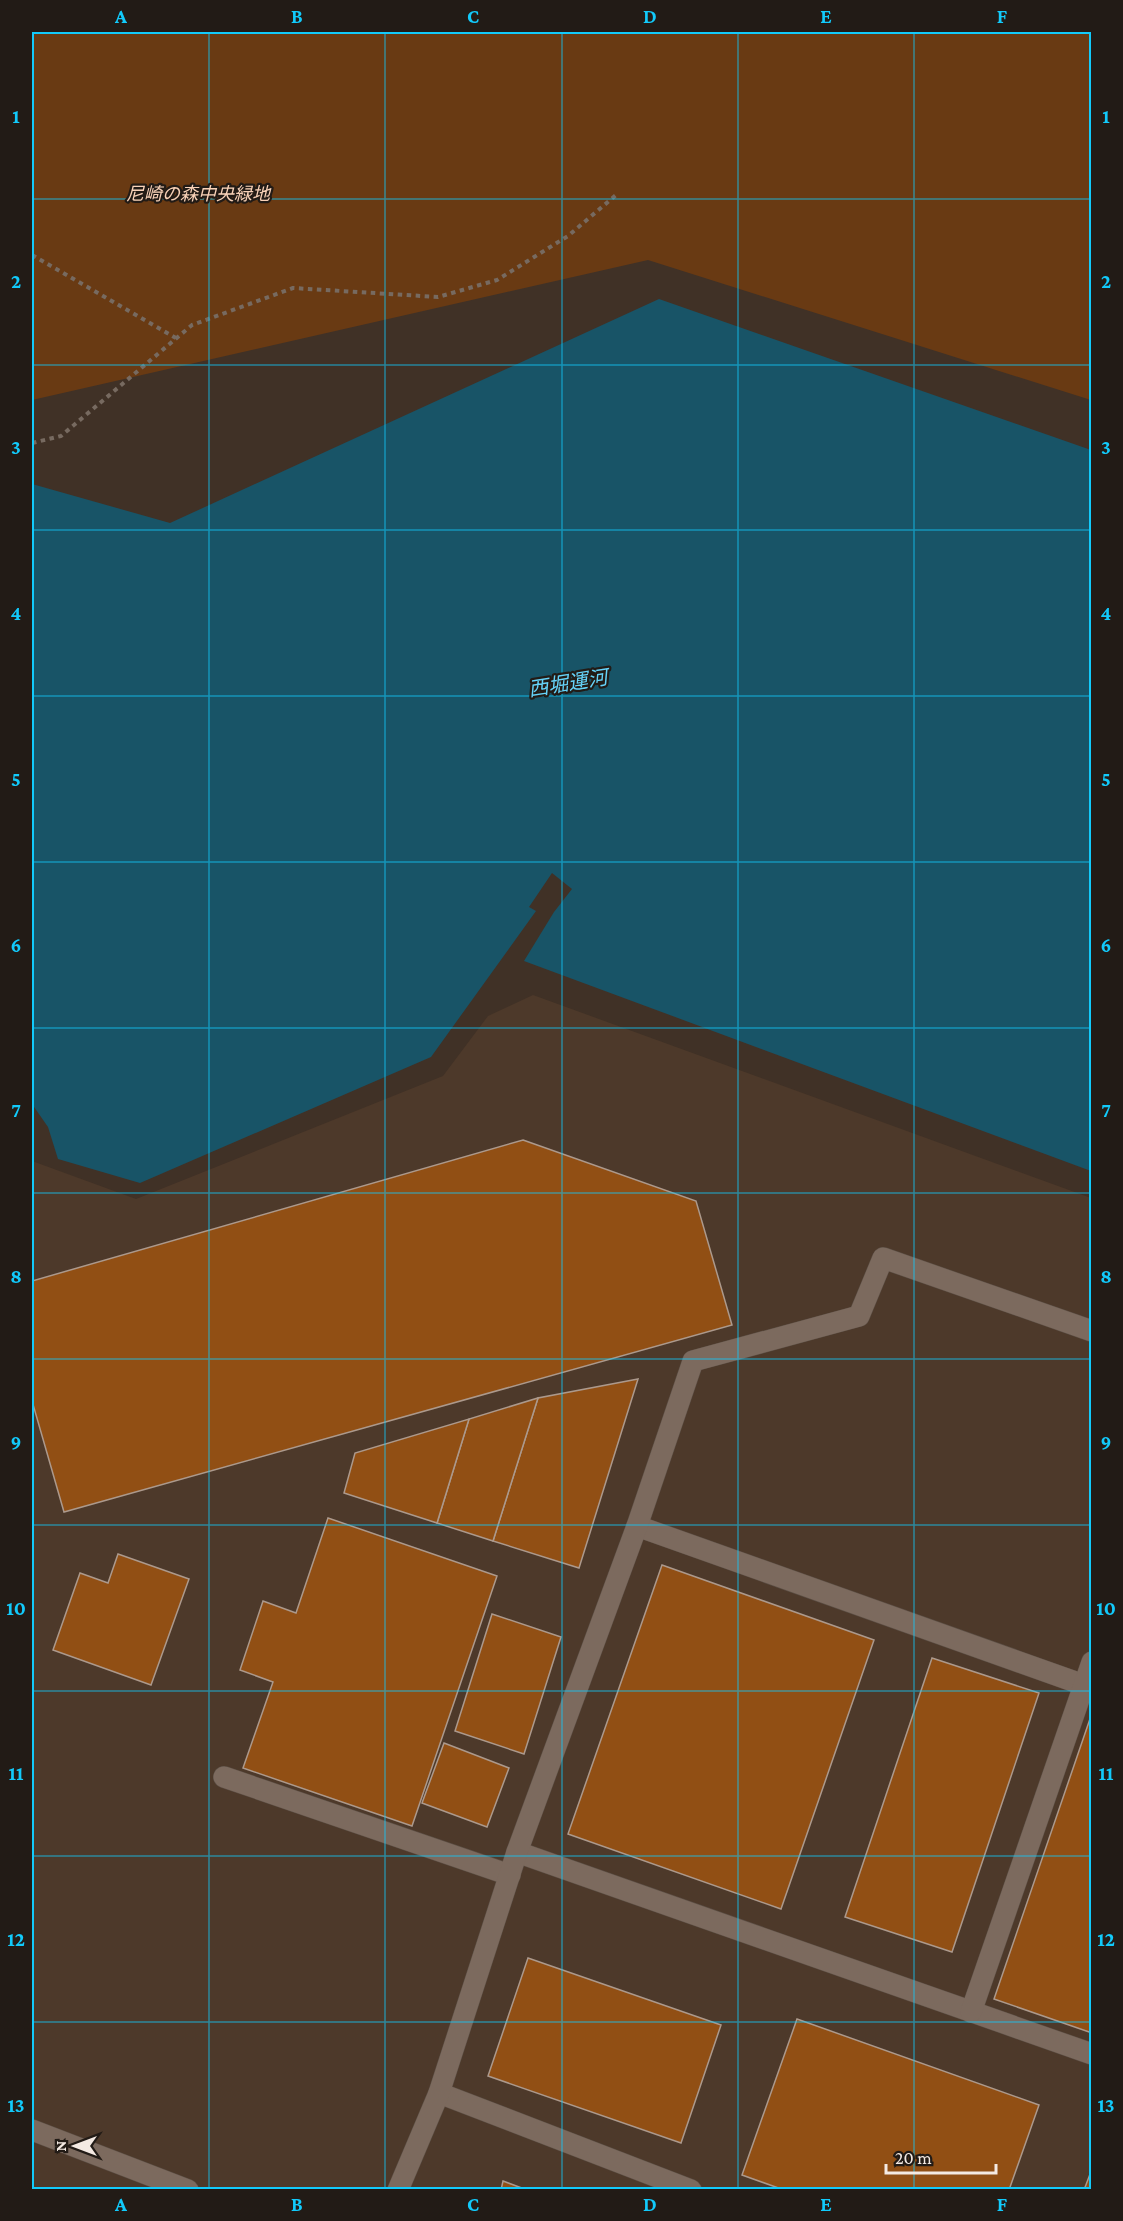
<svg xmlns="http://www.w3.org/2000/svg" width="1123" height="2221" font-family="'Crimson Pro','Noto Sans JP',serif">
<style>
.built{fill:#4d392a}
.green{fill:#693a13}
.water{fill:#185467}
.building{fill:#914f14;stroke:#ac998c;stroke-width:1.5}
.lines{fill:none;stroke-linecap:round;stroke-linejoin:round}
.service-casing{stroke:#5c4f45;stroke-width:22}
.path{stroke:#776a60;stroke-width:4;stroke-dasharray:4.5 4.5;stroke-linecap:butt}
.service{stroke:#7c6a5e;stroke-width:21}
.grid{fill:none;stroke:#12cafb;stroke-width:1.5;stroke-opacity:0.55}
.labels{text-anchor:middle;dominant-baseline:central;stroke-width:4.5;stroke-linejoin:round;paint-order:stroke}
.park-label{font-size:18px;font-style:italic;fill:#f9d2b8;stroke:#221b16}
.water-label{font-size:20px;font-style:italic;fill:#65d3f9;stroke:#221b16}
.neatline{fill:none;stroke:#12cafb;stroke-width:2}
.grid-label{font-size:20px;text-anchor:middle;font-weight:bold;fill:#12cafb}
</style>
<rect width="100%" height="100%" fill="#403126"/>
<!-- built -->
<path class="built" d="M533,995L1091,1198V2189H32V1161L136,1199L443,1076L488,1016Z"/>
<!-- green -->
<path class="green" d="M32,32H1091V400L648,260L32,400Z"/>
<!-- water -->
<path class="water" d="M659,299L1091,450V1171L524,961L554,912L572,889L552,873L529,907L536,911L431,1057L140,1183L58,1159L48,1127L32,1104V484L170,523Z"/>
<!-- building -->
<g class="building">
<path d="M523,1140L696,1201L732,1325L64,1512L32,1401V1281Z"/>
<path d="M638,1379L579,1568L493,1541L538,1398Z"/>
<path d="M538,1398L493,1541L437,1523L469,1419Z"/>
<path d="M469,1419L437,1523L344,1493L355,1453Z"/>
<path d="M328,1518L497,1576L412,1826L243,1768L273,1682L240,1670L263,1601L296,1613Z"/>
<path d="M118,1554L189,1579L151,1685L53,1650L80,1573L108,1583Z"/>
<path d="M662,1565L874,1640L781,1909L568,1834Z"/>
<path d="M492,1614L561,1637L524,1754L455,1731Z"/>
<path d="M932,1658L1039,1693L952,1952L845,1917Z"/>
<path d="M1092,1713V2033L994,1999Z"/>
<path d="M444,1743L509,1768L487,1827L422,1803Z"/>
<path d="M528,1958L721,2025L681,2143L488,2076Z"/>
<path d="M797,2019L1039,2105L1009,2190H784L742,2175Z"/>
<path d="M1092,2169V2190H1084Z"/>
<path d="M503,2181L527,2190H501Z"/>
</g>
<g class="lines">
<!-- service casing -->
<g class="service-casing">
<g id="service">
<path d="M637,1526L1084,1685"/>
<path d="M224,1777L510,1875"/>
<path d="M517,1852L1092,2054"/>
<path d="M971,2012L1092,1662"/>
<path d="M439,2093L691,2190"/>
<path d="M32,2130L188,2190"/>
<path d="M398,2190L439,2093L517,1852L637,1526L693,1361L859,1316L883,1258L1092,1331"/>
</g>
</g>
<!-- path -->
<g class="path">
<path d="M32,255L176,338"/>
<path d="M32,443L61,436L192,325L293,288L438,297L497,280L568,236L616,195"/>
</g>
<!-- service -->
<use href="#service" class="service"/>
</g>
<!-- grid -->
<path class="grid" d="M209,32V2190M385,32V2190M562,32V2190M738,32V2190M914,32V2190M32,199H1092M32,365H1092M32,530H1092M32,696H1092M32,862H1092M32,1028H1092M32,1193H1092M32,1359H1092M32,1525H1092M32,1691H1092M32,1856H1092M32,2022H1092"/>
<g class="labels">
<!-- park labels -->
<g class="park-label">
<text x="198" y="194">尼崎の森中央緑地</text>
</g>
<!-- water labels -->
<g class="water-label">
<text transform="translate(568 683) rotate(-9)">西堀運河</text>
</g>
</g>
<!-- border -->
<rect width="1123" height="2221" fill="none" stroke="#221b16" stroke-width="66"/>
<!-- north arrow -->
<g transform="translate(75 2146) rotate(270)" stroke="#221b16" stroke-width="4.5" paint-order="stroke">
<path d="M0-4.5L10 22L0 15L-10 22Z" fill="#f4eae3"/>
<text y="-9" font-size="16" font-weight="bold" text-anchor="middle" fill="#f4eae3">N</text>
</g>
<!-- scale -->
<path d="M886 2164v9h110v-9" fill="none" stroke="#f4eae3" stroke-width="3"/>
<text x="895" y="2164" font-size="18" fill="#f4eae3" stroke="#221b16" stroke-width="4.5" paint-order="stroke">20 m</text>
<rect x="33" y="33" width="1057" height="2155" class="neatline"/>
<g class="grid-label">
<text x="121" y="23">A</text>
<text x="297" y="23">B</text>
<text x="473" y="23">C</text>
<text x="650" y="23">D</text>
<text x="826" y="23">E</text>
<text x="1002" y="23">F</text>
<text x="16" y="123">1</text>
<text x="1106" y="123">1</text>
<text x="16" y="288">2</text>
<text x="1106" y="288">2</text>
<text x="16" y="454">3</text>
<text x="1106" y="454">3</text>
<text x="16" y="620">4</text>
<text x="1106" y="620">4</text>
<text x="16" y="786">5</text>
<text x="1106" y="786">5</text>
<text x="16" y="952">6</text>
<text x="1106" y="952">6</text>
<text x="16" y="1117">7</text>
<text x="1106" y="1117">7</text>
<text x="16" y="1283">8</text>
<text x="1106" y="1283">8</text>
<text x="16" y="1449">9</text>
<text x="1106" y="1449">9</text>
<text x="16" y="1615">10</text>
<text x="1106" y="1615">10</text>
<text x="16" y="1780">11</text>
<text x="1106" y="1780">11</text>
<text x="16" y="1946">12</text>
<text x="1106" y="1946">12</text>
<text x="16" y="2112">13</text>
<text x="1106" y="2112">13</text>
<text x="121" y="2211">A</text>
<text x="297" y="2211">B</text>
<text x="473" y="2211">C</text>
<text x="650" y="2211">D</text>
<text x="826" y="2211">E</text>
<text x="1002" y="2211">F</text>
</g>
</svg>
